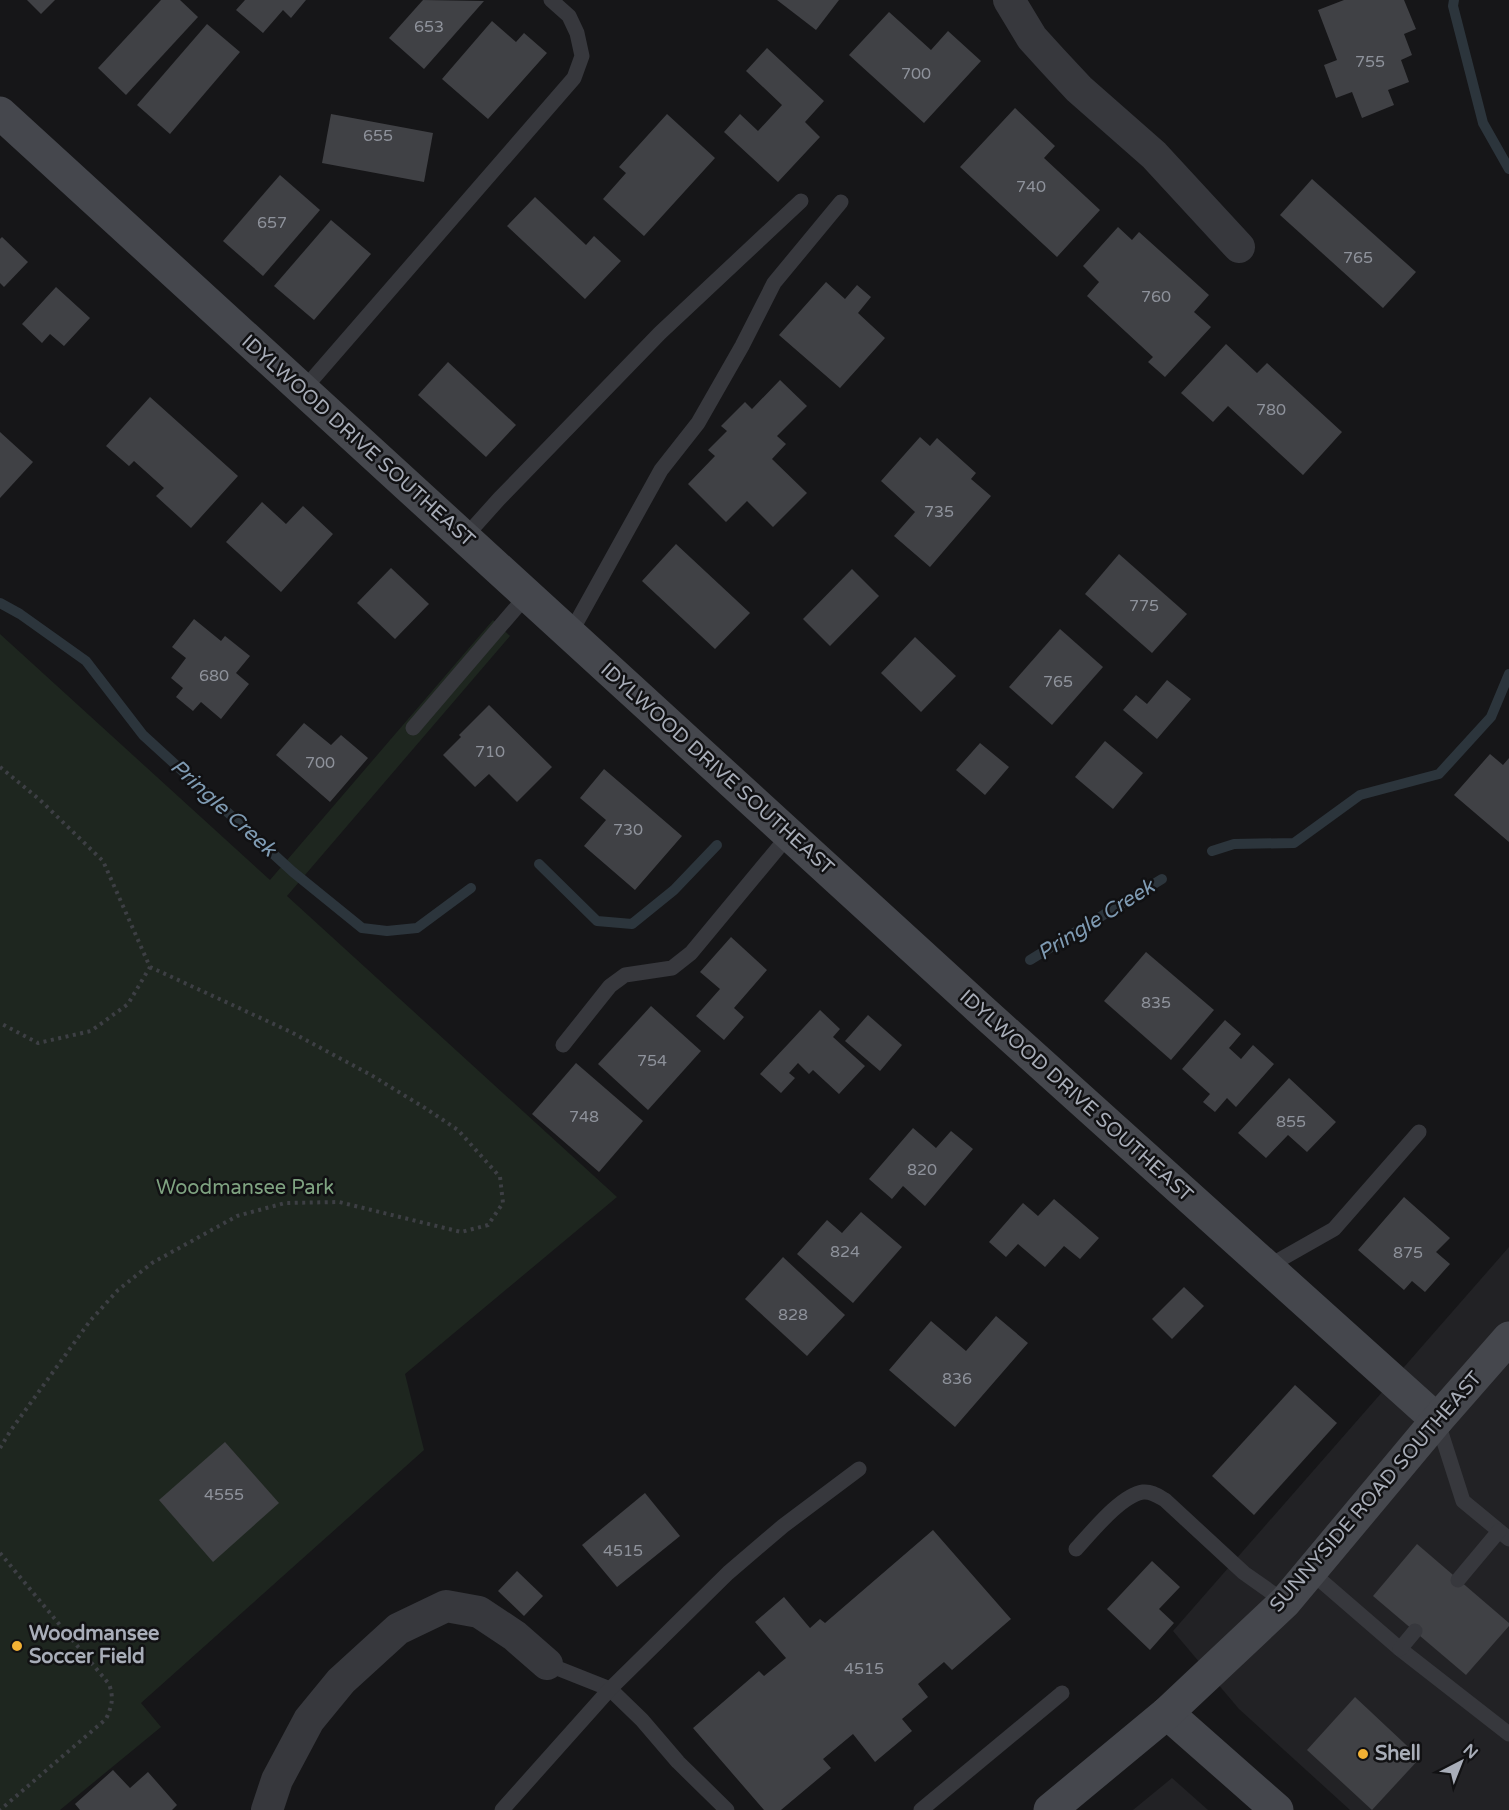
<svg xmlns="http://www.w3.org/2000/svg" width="1509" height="1810" font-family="'Varela Round',sans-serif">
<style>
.built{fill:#222225}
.green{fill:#1e261f}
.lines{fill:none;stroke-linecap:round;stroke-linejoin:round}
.stream{stroke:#2c353c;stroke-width:10}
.building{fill:#404145}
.path{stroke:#3d3f44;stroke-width:4;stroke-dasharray:3 4.5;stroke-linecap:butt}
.lane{stroke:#37383d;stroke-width:15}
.street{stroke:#37383d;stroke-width:32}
.secondary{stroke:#45474d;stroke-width:33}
.poi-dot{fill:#f2b134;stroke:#111113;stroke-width:2}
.labels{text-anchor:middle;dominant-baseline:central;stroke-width:5;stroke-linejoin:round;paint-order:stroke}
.number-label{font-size:16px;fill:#8e929b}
.street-label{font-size:20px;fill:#a8adb8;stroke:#111113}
.park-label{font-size:20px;fill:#7fa381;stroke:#111113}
.poi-label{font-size:20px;font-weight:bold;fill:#a8adb8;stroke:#111113;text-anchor:start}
.water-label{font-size:21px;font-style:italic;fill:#7f9bb3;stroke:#111113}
</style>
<rect width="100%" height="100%" fill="#161618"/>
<!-- built -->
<g class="built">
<path d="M1509,1247V1810H1350L1239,1709L1173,1631Z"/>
<path d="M1172,1778L1208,1810H1133Z"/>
</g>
<!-- green -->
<path class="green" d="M493,620L510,636L287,896L617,1197L405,1374L424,1450L141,1703L161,1727L60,1810H0V634L270,880Z"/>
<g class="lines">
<!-- stream -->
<g class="stream">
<path d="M1454,0L1453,6L1483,123L1509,169"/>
<path d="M0,603L20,614L86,661L143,735L293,872L362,928L387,931L417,928L471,888"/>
<path d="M1212,851L1234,844L1294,843L1360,795L1439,774L1491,717L1509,674"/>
<path d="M539,864L597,921L632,924L674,890L717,845"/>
<path d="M1030,960L1162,879"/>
</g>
</g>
<!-- building -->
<g class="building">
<path d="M27,0H55L41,14Z"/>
<path d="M161,0H180L198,17L126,95L98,68Z"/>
<path d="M245,0H306L291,18L283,10L263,33L236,10Z"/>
<path d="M423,0L484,1L424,69L389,38Z"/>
<path d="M777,0H839L816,30Z"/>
<path d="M1344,0H1404L1416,29L1404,34L1412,55L1401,60L1409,82L1388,90L1394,105L1362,118L1352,92L1336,98L1324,65L1337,60L1318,10Z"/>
<path d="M889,12L931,50L948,31L981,61L924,123L849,55Z"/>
<path d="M492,21L516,42L524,33L547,53L488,119L442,79Z"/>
<path d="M207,24L240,52L170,134L137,105Z"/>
<path d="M767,48L824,101L805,122L820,137L778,182L724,132L740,114L758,131L782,105L746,71Z"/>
<path d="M1015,108L1055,146L1044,158L1100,210L1057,257L960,167Z"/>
<path d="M331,114L433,133L424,182L322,163Z"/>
<path d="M667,114L715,158L644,236L603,199L626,173L619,167Z"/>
<path d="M280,175L320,210L263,276L223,241Z"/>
<path d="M1312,179L1416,272L1383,308L1280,215Z"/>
<path d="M535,197L586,245L594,236L621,261L585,299L507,226Z"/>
<path d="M331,220L371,254L314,320L274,286Z"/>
<path d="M1118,227L1132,240L1139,232L1209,295L1194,312L1211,327L1165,377L1148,362L1153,357L1087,296L1099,282L1083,266Z"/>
<path d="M2,237L28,262L4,287L0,283V239Z"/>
<path d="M826,282L845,299L857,285L871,297L858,313L885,338L840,388L779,335Z"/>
<path d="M56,287L90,318L64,346L50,334L42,343L22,324Z"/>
<path d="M1226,344L1257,373L1267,363L1342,432L1303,475L1228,406L1213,422L1181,393Z"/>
<path d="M448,362L516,425L486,457L418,395Z"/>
<path d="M780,380L807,406L777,436L786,444L772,459L807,493L773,527L747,501L726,522L688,484L715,456L708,450L727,431L721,426L745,402L752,409Z"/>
<path d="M150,397L238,476L191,528L156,496L164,488L134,461L129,466L106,446Z"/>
<path d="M0,432L33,462L0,498Z"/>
<path d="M920,437L930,446L937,438L976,473L971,479L991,496L930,567L894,536L915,512L881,481Z"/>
<path d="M262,502L286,524L303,506L333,534L281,592L226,542Z"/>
<path d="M676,544L750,613L715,649L642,581Z"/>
<path d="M1119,554L1187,614L1152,653L1085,594Z"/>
<path d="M391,568L429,604L395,639L357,603Z"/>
<path d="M852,569L879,596L830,646L803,619Z"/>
<path d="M194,619L221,641L225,636L250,656L236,673L249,684L221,719L201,702L193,711L176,697L183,688L171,678L186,658L172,647Z"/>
<path d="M1060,629L1103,667L1052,725L1009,687Z"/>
<path d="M915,637L956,676L921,712L881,673Z"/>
<path d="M1167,680L1191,699L1157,739L1123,710L1136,695L1147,704Z"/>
<path d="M489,705L552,767L517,802L489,774L475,787L443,755L461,737L459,735Z"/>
<path d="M304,723L331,745L341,735L368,758L330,802L276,755Z"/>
<path d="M1105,741L1143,773L1113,809L1075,777Z"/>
<path d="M980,743L1009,767L985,795L956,770Z"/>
<path d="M1490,754L1503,765L1509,758V842L1454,795Z"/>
<path d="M604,769L682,836L635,890L584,846L606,820L580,798Z"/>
<path d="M731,937L767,970L734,1008L744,1017L724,1040L696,1016L720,989L700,972Z"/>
<path d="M1146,952L1214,1010L1171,1060L1104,1001Z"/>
<path d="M651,1006L701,1051L648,1110L598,1064Z"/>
<path d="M820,1010L840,1029L833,1037L865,1066L839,1094L813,1070L809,1074L798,1063L789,1073L795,1078L781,1093L760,1074Z"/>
<path d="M868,1015L902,1045L880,1071L845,1041Z"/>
<path d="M1225,1020L1241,1034L1229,1048L1241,1059L1253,1045L1274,1064L1236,1107L1227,1098L1215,1112L1203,1102L1210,1094L1182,1069Z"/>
<path d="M576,1063L643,1121L599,1172L532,1114Z"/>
<path d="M1289,1078L1336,1122L1307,1152L1288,1135L1266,1158L1238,1133Z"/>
<path d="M913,1128L936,1148L951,1131L973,1149L925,1206L903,1186L892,1199L869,1179Z"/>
<path d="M1404,1197L1450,1238L1436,1252L1450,1264L1425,1292L1412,1281L1404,1290L1358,1250Z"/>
<path d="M1054,1199L1099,1238L1080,1259L1064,1246L1045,1267L1018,1244L1006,1257L989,1242L1023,1203L1038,1216Z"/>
<path d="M861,1212L902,1247L853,1303L797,1254L827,1220L842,1233Z"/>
<path d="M783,1257L845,1315L807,1356L745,1299Z"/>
<path d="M1184,1287L1204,1306L1172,1339L1152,1319Z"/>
<path d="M996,1316L1028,1343L955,1427L889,1370L931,1321L966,1351Z"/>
<path d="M1295,1385L1337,1423L1254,1515L1212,1476Z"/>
<path d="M225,1442L279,1503L213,1562L159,1500Z"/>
<path d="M645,1493L680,1536L617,1587L582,1545Z"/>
<path d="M933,1530L1011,1619L952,1670L944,1662L918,1684L928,1697L902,1719L912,1731L875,1762L853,1734L823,1759L831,1768L781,1810H764L693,1728L759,1671L764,1676L786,1658L755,1622L784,1597L810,1628L820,1619L825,1623Z"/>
<path d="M1417,1544L1509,1623V1626L1466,1675L1373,1596Z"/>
<path d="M1152,1561L1180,1587L1159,1609L1174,1623L1150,1650L1107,1609Z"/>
<path d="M517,1571L543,1596L524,1616L498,1591Z"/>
<path d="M1355,1697L1420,1758L1372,1810L1307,1750Z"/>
<path d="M113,1770L130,1788L148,1772L177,1805L172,1810H80L75,1804Z"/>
</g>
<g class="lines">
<!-- path -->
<g class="path">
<path d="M0,767L40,800L103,861L150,967L128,1004L91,1031L38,1043L0,1023"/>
<path d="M0,1448L11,1430L90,1321L118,1290L152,1263L237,1216L285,1203L339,1202L461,1232L488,1225L503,1203L500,1177L458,1130L425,1108L371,1075L291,1032L150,967"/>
<path d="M0,1553L109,1684C114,1698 112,1706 106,1719L0,1810"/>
</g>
<!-- lane -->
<g class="lane">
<path d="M303,390L574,78L582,56L577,33L569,16L551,0"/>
<path d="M464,538L499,499L660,333L801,201"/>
<path d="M570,634L661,470L698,423L742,346L774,283L841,202"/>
<path d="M413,728L527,595"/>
<path d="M563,1045L610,986L625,975L672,968L691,953L789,835"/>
<path d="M1267,1267L1334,1229L1419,1132"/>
<path d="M1437,1420L1463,1501L1509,1539"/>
<path d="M1076,1549C1091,1533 1121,1495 1143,1492C1151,1491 1158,1496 1165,1500L1244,1573L1285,1602"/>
<path d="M1311,1572L1400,1649L1509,1734"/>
<path d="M1458,1580L1499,1531"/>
<path d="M1400,1649L1415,1631"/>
<path d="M547,1664L610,1689L642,1720L678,1762L727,1810"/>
<path d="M502,1810L610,1689L728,1573L783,1526L859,1469"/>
<path d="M921,1810L1062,1693"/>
</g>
<!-- street -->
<g class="street">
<path d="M1009,0L1032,38L1052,60L1079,89L1154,155L1239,247"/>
<path d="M267,1810L277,1780L309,1720L341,1681L398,1629L446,1606L479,1612L515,1636L547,1664"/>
</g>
<!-- secondary -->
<g class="secondary">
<path d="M0,113L979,1008L1437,1420"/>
<path d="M1167,1713L1277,1810"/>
<path d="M1050,1810L1167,1713L1285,1602L1437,1420L1509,1338"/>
</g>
</g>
<!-- markers -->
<g class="poi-dot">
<circle cx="17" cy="1646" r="6"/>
<circle cx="1363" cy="1754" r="6"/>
</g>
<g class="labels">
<!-- number labels -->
<g class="number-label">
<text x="429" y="27">653</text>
<text x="1370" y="62">755</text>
<text x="916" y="74">700</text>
<text x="378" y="136">655</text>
<text x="1031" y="187">740</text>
<text x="272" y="223">657</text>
<text x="1358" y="258">765</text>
<text x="1156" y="297">760</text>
<text x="1271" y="410">780</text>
<text x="939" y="512">735</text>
<text x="1144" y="606">775</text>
<text x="214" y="676">680</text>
<text x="1058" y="682">765</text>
<text x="490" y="752">710</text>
<text x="320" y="763">700</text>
<text x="628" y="830">730</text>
<text x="1156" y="1003">835</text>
<text x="652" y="1061">754</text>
<text x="584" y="1117">748</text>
<text x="1291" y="1122">855</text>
<text x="922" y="1170">820</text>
<text x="845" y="1252">824</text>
<text x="1408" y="1253">875</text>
<text x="793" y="1315">828</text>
<text x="957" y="1379">836</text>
<text x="224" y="1495">4555</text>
<text x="623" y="1551">4515</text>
<text x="864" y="1669">4515</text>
</g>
<!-- street labels -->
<g class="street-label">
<text transform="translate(358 441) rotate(42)">IDYLWOOD DRIVE SOUTHEAST</text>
<text transform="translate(717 769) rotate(42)">IDYLWOOD DRIVE SOUTHEAST</text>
<text transform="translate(1076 1096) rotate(42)">IDYLWOOD DRIVE SOUTHEAST</text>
<text transform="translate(1376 1492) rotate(-49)">SUNNYSIDE ROAD SOUTHEAST</text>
</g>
<!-- park labels -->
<g class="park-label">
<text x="245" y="1188">Woodmansee Park</text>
</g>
<!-- poi labels -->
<g class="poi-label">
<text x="29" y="1634">Woodmansee<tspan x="29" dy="23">Soccer Field</tspan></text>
<text x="1375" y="1754">Shell</text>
</g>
<!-- water labels -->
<g class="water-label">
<text transform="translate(223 808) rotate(42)">Pringle Creek</text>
<text transform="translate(1096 920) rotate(-32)">Pringle Creek</text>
</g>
</g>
<!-- north arrow -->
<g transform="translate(1461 1762) rotate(42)" stroke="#111113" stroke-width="4.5" paint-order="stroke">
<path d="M0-4.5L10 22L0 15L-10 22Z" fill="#a8adb8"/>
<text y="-9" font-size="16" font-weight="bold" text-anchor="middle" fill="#a8adb8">N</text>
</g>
</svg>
